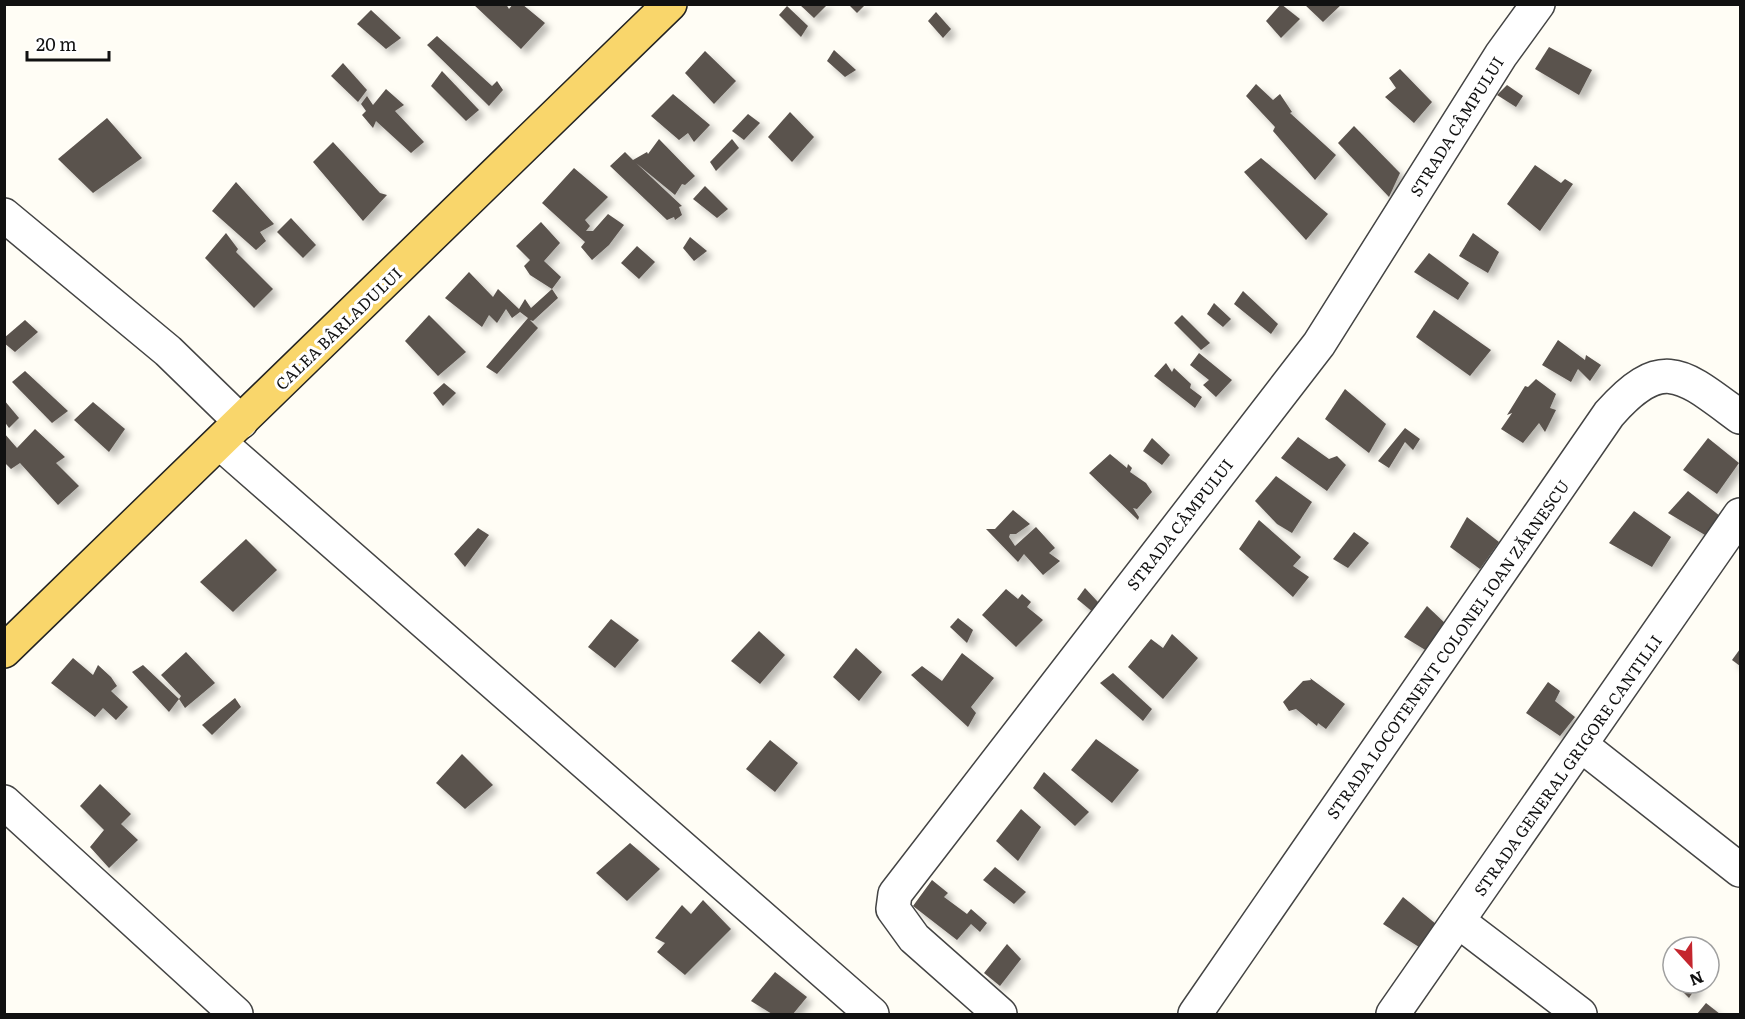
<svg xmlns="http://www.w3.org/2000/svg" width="1745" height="1019" font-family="Literata,serif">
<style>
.building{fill:#5a524d;filter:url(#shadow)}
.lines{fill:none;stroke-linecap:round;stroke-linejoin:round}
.minor-casing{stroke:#444;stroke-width:36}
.major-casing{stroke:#222;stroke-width:36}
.minor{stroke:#fff;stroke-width:33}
.major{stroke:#f9d66b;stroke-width:33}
.labels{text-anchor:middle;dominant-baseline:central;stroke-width:6;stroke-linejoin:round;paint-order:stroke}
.street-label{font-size:16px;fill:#111;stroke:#fff}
</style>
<defs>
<filter id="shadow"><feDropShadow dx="5.5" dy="5.5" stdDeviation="3" flood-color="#0004"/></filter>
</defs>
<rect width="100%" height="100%" fill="#fffdf5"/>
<!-- building -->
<g class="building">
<path d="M473,4H506L509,9L513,4H522L545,23L521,49Z"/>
<path d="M799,4H828L814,18Z"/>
<path d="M848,4H866L857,13Z"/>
<path d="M1281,4L1300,19L1281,38L1266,21Z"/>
<path d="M1304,4H1342L1323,22Z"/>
<path d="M787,6L808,26L801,37L779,15Z"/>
<path d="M371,10L401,38L386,49L357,24Z"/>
<path d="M936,12L951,29L943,38L928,21Z"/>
<path d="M437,36L492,86L497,81L503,90L489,106L427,45Z"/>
<path d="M1549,47L1592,70L1579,95L1535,69Z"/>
<path d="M834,50L856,70L845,77L827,61Z"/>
<path d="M705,51L736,81L714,104L685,73Z"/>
<path d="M343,63L367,90L358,102L331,76Z"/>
<path d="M1400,69L1432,102L1414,123L1385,97L1396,88L1389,78Z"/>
<path d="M442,71L479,110L466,121L431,86Z"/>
<path d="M1256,84L1273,100L1280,94L1292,112L1290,113L1336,155L1315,180L1273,131L1275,127L1246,96Z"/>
<path d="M1507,85L1523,96L1516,107L1497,95Z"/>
<path d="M386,89L404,105L395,111L424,142L411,153L376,121L373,128L362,115L366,111L361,104L367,96L373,105Z"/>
<path d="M673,94L710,125L694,142L688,133L679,140L651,116Z"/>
<path d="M790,112L814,137L792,162L768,137Z"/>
<path d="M748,114L760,123L744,140L732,131Z"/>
<path d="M107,118L142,158L93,193L58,159Z"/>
<path d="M1354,126L1400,173L1389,197L1338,143Z"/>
<path d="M659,139L695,176L685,185L682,184L675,195L636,163L682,206L679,207L682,215L675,220L674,217L667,220L610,166L625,152L633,160L647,152L648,154Z"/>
<path d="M732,139L739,148L716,171L710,162Z"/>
<path d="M333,142L380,193L387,195L363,221L313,162Z"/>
<path d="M1261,158L1328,214L1306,240L1244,172Z"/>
<path d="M1535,165L1561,183L1565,179L1573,184L1540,231L1507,204Z"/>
<path d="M574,168L608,197L585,220L590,226L586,231H593L608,214L624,225L609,245L592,260L581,247L585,242L542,203Z"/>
<path d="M236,182L274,224L260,232L266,241L256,250L212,211Z"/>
<path d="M705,186L728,209L717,218L693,199Z"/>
<path d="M291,218L316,245L303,258L277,232Z"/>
<path d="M541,222L560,243L544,261L561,277L552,289L530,275L524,266L530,260L516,246Z"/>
<path d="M226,233L238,249L236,252L273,289L254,308L205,258Z"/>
<path d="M1473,233L1499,252L1488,273L1459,256Z"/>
<path d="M690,237L707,251L694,261L683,248Z"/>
<path d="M637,246L655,262L639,279L621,263Z"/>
<path d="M1429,253L1469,283L1458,300L1414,272Z"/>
<path d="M469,272L493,297L498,289L519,309L525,299L531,308L552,289L558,298L533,321L530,320L538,328L497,374L486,367L528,318L520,312L512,318L506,309L497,323L489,315L482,327L445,298Z"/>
<path d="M1243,291L1278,324L1271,334L1234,304Z"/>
<path d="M1214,303L1231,319L1223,327L1207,314Z"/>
<path d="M1434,310L1491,350L1470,376L1416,337Z"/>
<path d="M429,315L466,352L438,376L405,341Z"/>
<path d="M1182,315L1210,343L1201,350L1174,323Z"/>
<path d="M25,320L38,332L15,352L4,343V338Z"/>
<path d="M1558,340L1585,360L1586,355L1601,365L1590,381L1578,369L1571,382L1542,365Z"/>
<path d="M1199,353L1232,380L1216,397L1203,385L1209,380L1190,365Z"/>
<path d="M1166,363L1172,372L1174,368L1191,384L1190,388L1202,397L1195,408L1154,376Z"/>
<path d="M25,371L68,411L52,423L12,382Z"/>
<path d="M1536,379L1556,394L1550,408L1556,410L1545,432L1539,423L1523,443L1501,429L1512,413L1507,415L1525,386L1528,387Z"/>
<path d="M444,383L456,393L443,406L433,393Z"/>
<path d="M1345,389L1386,424L1369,453L1325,419Z"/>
<path d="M4,400L19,418L9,428L4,421Z"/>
<path d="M93,402L125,429L109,452L74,420Z"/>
<path d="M1405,428L1420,439L1413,450L1405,442L1389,468L1378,461Z"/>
<path d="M35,429L65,457L56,463L79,486L58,505L20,463L11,469L4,462V433L17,448Z"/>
<path d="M1298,437L1329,459L1337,456L1346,465L1327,491L1281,458Z"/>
<path d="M1152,438L1170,455L1162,465L1143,451Z"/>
<path d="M1708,438L1739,463L1717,494L1683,470Z"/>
<path d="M1110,454L1127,468L1128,464L1132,468L1130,472L1146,483L1152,492L1137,509L1133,508L1139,517L1138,520L1089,473Z"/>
<path d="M1276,476L1312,502L1292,533L1277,524L1255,501Z"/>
<path d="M1688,491L1720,516L1705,535L1668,513Z"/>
<path d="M1013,510L1030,524L1016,534H1010L1009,537L1015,546L1036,527L1055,548L1049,553L1060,561L1043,575L1024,554L1018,562L986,529H995Z"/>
<path d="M1634,511L1671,537L1652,567L1609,543Z"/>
<path d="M1467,517L1499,542L1480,569L1450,547Z"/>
<path d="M1259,520L1301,557L1293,566L1309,577L1293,597L1239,549Z"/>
<path d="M478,528L489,535L465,567L454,554Z"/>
<path d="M1354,532L1369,543L1348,568L1333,559Z"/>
<path d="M246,539L277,570L233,612L200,582Z"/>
<path d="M1085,588L1098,602L1094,613L1077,599Z"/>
<path d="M1006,589L1018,599L1022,594L1031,602L1027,607L1043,620L1016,647L982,615Z"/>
<path d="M1427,606L1448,626L1427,651L1404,637Z"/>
<path d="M958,618L973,630L967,643L950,627Z"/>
<path d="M611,619L639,640L615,668L588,647Z"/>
<path d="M759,631L785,655L760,684L731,661Z"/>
<path d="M1172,634L1198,658L1163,699L1128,667L1151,639L1163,648Z"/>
<path d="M856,648L882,672L859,701L833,677Z"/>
<path d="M1740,649V666L1732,660Z"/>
<path d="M186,652L215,683L185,708L179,699L181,696L161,675Z"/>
<path d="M962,653L994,678L971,707L976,713L968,727L911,675L922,666L942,681Z"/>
<path d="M73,658L93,675L98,665L111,677L117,686L111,691L128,707L116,720L103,708L95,717L51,683Z"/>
<path d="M143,665L179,699L169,712L132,672Z"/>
<path d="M1113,673L1152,709L1143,721L1100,683Z"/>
<path d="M1310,678L1345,704L1326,729L1318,723L1317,726L1296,709L1289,711L1283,702L1303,681L1311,680Z"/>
<path d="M1548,682L1560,691L1555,701L1575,717L1560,736L1526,713Z"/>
<path d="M235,698L241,707L212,735L202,725Z"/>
<path d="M1096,739L1139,770L1112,803L1071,770Z"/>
<path d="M770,740L798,763L775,792L746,769Z"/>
<path d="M462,754L493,785L465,809L436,783Z"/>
<path d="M1044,772L1089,812L1075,826L1033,788Z"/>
<path d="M100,784L131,814L121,824L138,840L109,868L90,847L104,830L80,806Z"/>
<path d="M1021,809L1041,827L1018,861L996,841Z"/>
<path d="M630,843L660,869L627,901L596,873Z"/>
<path d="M995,867L1026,892L1014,904L983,880Z"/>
<path d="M932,880L948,893L944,897L967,914L971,909L987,923L980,932L971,924L957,940L913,906Z"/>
<path d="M1403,897L1436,924L1419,947L1383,924Z"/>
<path d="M703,900L731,929L685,975L657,952L665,943L655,938L682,905L691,914Z"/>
<path d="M1007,944L1021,959L1000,986L984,973Z"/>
<path d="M775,972L807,997L793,1014H772L751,1001Z"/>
<path d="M1674,983H1699L1689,998Z"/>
<path d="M1706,1003L1720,1014H1697Z"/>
</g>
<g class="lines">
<!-- minor casing -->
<g class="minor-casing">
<g id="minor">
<path d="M4,215L168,351L241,422"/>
<path d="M220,443L872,1014"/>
<path d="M1581,745L1740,870"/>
<path d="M4,802L236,1014"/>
<path d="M1458,921L1580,1014"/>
<path d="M1000,1014L914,938L893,909L895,894L1319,344L1501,55L1538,4"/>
<path d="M1195,1014L1609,414C1663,353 1683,375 1740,417"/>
<path d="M1393,1014L1740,515"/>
</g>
</g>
<!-- major casing -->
<g class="major-casing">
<path id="major" d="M4,651L670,4"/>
</g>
<!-- minor -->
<use href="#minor" class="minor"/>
<!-- major -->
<use href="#major" class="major"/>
</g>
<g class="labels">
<!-- street labels -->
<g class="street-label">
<text transform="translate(1456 126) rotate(-58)">STRADA CÂMPULUI</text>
<text transform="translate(338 328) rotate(-44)">CALEA BÂRLADULUI</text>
<text transform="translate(1179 524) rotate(-52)">STRADA CÂMPULUI</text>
<text transform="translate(1447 649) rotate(-55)">STRADA LOCOTENENT COLONEL IOAN ZĂRNESCU</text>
<text transform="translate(1567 765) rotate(-55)">STRADA GENERAL GRIGORE CANTILLI</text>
</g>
</g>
<!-- border -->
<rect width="1745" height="1019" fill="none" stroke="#111111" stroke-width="12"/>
<!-- north arrow -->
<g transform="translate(1691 965) rotate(158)"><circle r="28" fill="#ffffff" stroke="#a0a0a0" stroke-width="1.5"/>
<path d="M0-4.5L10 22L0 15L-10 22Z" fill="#c4262e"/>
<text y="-9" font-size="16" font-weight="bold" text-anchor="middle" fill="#111111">N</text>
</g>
<!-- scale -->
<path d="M27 51v9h82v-9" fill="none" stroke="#111111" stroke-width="3"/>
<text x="36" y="51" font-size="18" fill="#111111" stroke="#ffffff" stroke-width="4.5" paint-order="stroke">20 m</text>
</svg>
